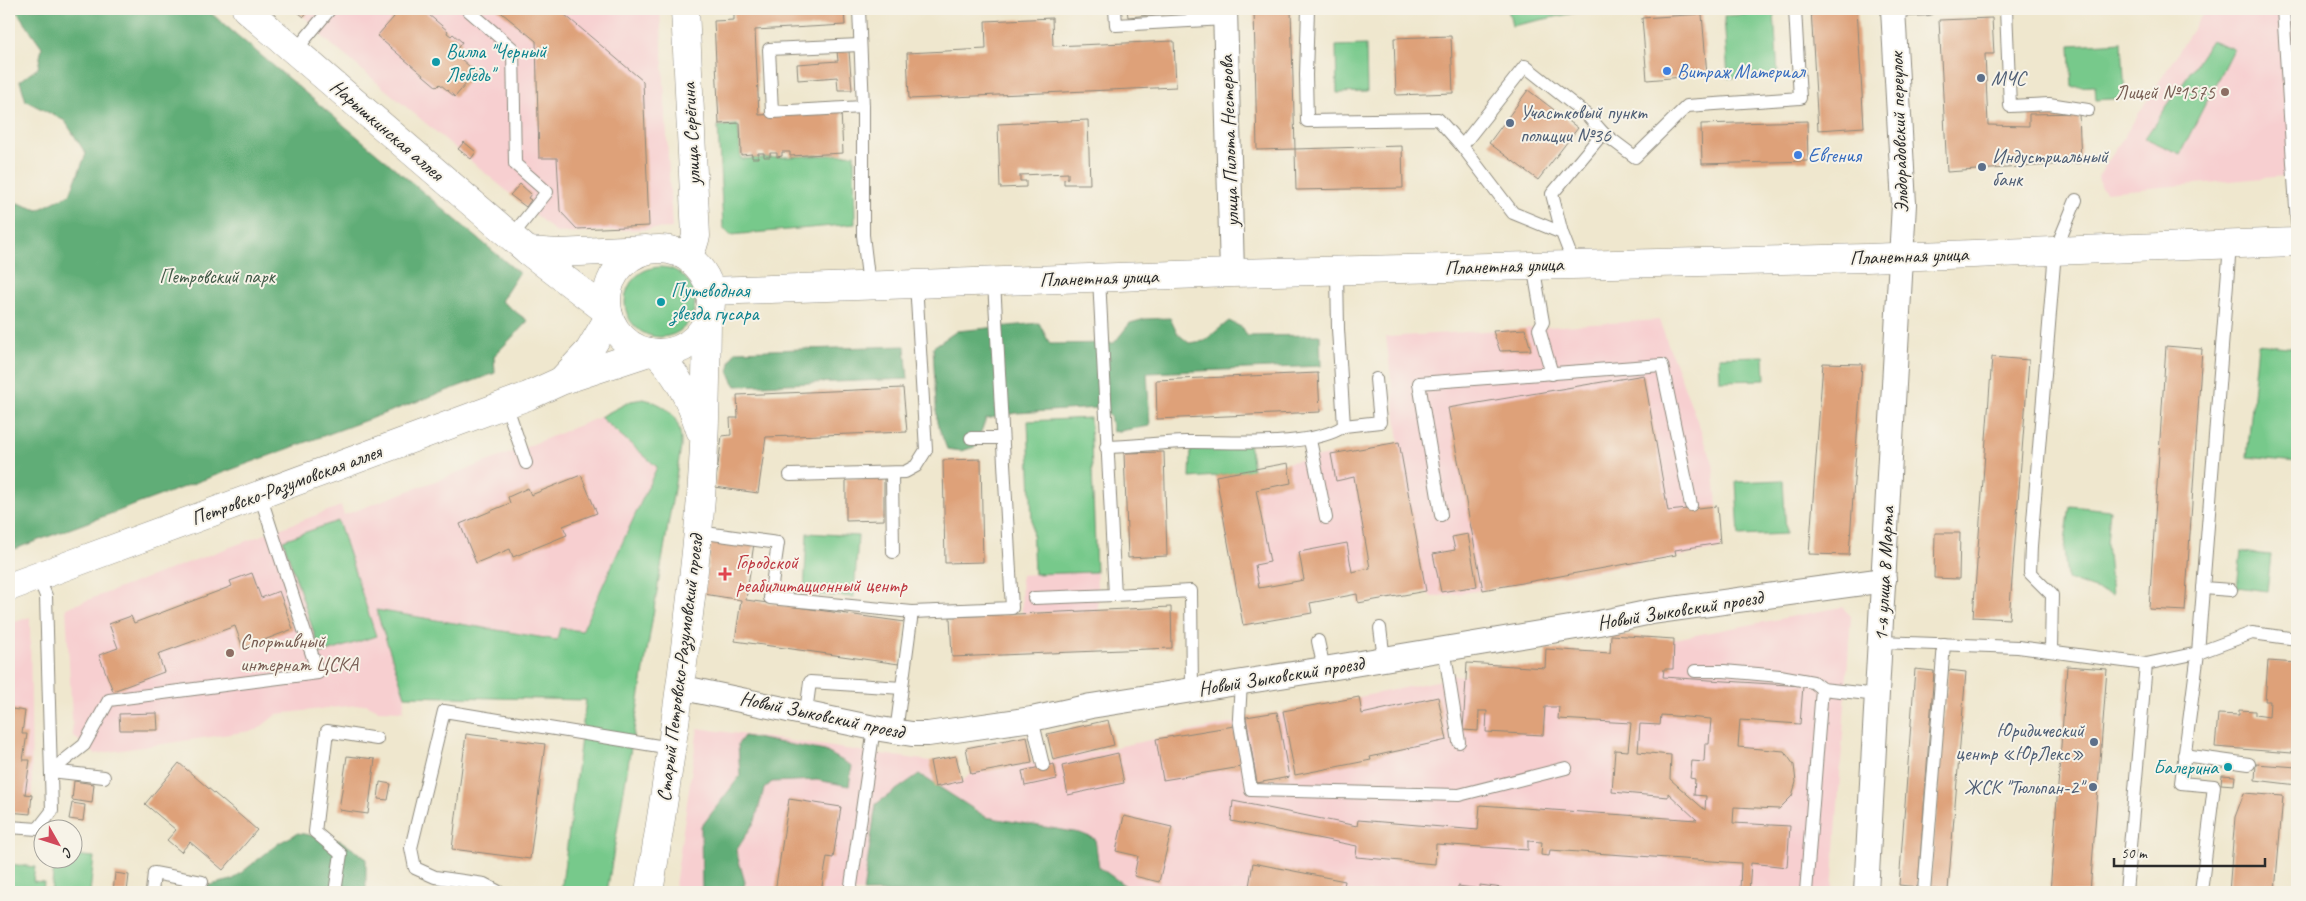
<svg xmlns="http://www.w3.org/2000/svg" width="2306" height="901" font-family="Caveat,sans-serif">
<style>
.built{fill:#f7cfd0}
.green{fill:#77c98b;stroke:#517a5b}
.forest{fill:#61ad77;stroke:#466c51}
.building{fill:#dea179;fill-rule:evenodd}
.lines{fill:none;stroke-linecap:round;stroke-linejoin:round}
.service-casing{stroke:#8d897c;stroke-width:14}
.minor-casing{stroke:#8d897c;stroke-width:26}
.tertiary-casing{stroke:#8d897c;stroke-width:29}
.service{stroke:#fff;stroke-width:12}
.minor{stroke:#fff;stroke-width:24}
.tertiary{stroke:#fff;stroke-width:28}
.culture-dot{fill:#0f9aa8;stroke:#f7f3e8;stroke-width:2}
.shop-dot{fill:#3f7fe0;stroke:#f7f3e8;stroke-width:2}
.service-dot{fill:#5c6f8a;stroke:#f7f3e8;stroke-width:2}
.education-dot{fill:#8d6e63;stroke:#f7f3e8;stroke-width:2}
.health-dot{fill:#e0444e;stroke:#f7f3e8;stroke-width:2}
.labels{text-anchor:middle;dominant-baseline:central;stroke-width:4;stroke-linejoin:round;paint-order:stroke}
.culture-label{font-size:20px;fill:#0d838f;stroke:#f7f3e8;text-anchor:start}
.shop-label{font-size:20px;fill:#366cbe;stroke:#f7f3e8;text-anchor:start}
.service-label{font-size:20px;fill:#4e5e75;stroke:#f7f3e8;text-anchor:start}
.education-label{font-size:20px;fill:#785e54;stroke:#f7f3e8;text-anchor:end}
.street-label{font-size:20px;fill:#2b2b2b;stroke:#f7f3e8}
.park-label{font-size:20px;fill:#425a48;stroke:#f7f3e8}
.health-label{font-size:20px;fill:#be3a42;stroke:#f7f3e8;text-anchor:start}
</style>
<rect width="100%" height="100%" fill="#f7f3e8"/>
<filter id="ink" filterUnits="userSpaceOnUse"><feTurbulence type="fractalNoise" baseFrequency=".02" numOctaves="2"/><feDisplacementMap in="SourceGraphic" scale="10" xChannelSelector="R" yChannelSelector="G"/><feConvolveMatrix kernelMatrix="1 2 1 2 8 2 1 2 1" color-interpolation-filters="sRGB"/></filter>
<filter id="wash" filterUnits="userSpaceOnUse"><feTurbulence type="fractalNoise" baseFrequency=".0096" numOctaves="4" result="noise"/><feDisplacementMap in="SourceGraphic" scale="20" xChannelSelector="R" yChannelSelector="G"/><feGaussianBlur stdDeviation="1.12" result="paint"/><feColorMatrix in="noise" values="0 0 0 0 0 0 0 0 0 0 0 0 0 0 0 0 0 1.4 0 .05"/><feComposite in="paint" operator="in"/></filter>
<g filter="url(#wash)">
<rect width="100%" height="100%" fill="#efe7ce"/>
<!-- built -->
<g class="built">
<path d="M294,9H660L672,228L557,233L319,34L320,30Z"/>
<path d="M2206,9H2297V175L2106,192L2100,186L2098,177Z"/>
<path d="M1659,320L1713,463L1721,549L1483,590L1432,597L1426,591L1358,603L1356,594L1311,603L1312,613L1243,625L1216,476L1399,442L1386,337Z"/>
<path d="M600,417L657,466L582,631L558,640L376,611L405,696L403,711L378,710L366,704L277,714L257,730L95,754L73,736L66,608L341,506L344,515L521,449Z"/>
<path d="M1090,418L1098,610L1022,613L1021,575L1034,574L1028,421Z"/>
<path d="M1842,607L1851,616L1832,892H674L698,728L930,761L936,787L962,781L971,774L1053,760L1442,680L1449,675L1466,676L1467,663L1545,668L1546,649L1610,653L1611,635L1674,639Z"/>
<path d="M30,617L32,795L30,814L9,812V624Z"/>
</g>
<!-- green -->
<g class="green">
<path d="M1508,9H1593L1512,26Z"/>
<path d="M1774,13L1778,75L1728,78L1724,16Z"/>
<path d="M2212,40L2233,49L2180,154L2145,138Z"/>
<path d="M2122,42L2125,98L2096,100L2095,86L2072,87L2070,45Z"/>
<path d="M1366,45L1367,92L1337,93L1336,46Z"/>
<path d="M738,125L741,159L854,154L855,224L730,235L723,227L718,126Z"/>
<circle cx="660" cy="302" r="35"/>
<path d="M2258,344L2297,348V462L2247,457Z"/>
<path d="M1764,356L1765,380L1720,381L1719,357Z"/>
<path d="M643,399C669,404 682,420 681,447L607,892H561L586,700L405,696L376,610L557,640L560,628L582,631L657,467L600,417L631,401Z"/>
<path d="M1090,418L1096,572L1034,574L1028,421Z"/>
<path d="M1249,442L1253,470L1216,476L1190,478L1191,446Z"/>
<path d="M1783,480L1786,534L1739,536L1736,482Z"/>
<path d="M2070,506L2110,510L2107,543L2112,595L2067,579L2064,549Z"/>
<path d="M338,521L376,636L321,654L283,540Z"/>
<path d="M807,533L858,536L854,597L804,594Z"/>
<path d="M2241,552L2271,555L2267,591L2237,587Z"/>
<path d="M73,855L94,857L90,892H51L55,859L72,858Z"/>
<path d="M9,864L35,867L33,881L44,882L43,892H10Z"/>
</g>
<!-- forest -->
<g class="forest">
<path d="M15,9H206L519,273L501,301L528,321L494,356L495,373L9,551V200L38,210L70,194L86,154L65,121L26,101L20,81L38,68L42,47Z"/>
<path d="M1170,318L1177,333L1189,343L1204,341L1229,321L1243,328L1247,336L1320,335L1321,366L1147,373L1150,426L1113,432L1110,416L1098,408L1016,413L986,419L975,447L961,451L947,449L937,423L933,347L957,331L1039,323L1050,344L1114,343L1130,323L1145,319Z"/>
<path d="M905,346L908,379L736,386C727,373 727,364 736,351Z"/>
<path d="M744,736L825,751L852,766L849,786L817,780L772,782L764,789L755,821L736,851L745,882L743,892H702L701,827L740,776L738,744Z"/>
<path d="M919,774L986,817L1080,833L1095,839L1099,867L1134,892H863L876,804Z"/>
<path d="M298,833L341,841L366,858V892H179L232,880L279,843Z"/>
</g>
<g id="blocks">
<!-- building -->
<g class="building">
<path d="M294,9H311L304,17Z"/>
<path d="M384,9H422L448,31L447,33L451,36L453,34L462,42L454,53L476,72L455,97L440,84L437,87L377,36L394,17Z"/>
<path d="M497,9H558L643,81L649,226L577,229L560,211L557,158H539L536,41Z"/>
<path d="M734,9H844L845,25L755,30L759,115L841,111L843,153L790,156V152H782V156L777,157V153H770V157H764V153H758V158H752V154L741,155L740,123L719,124L714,21L734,20Z"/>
<path d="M1127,9H1182V12L1128,17Z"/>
<path d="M1254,9H1291L1295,149L1257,150Z"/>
<path d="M1811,9H1857L1864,127L1818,130Z"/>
<path d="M1702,14L1707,75L1647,80L1642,18Z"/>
<path d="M1052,18L1053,46L1174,41L1176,87L909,99L907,53L986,49L985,21Z"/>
<path d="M1992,18L1994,54H1985L1988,125L2029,126V114L2079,113L2081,163L1947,172L1939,20Z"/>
<path d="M1451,36L1453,93L1396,95L1394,38Z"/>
<path d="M837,51H849L852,90H838L837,77L798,80L797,64L838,61Z"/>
<path d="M1528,90L1578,128L1538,180L1489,143Z"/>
<path d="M1088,120L1090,184H1064V179L1068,178V173L1020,175V181H1026V187L1000,188L998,124Z"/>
<path d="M1807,121L1808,161L1702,164L1701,124Z"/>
<path d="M464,142L476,152L471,159L458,149Z"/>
<path d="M1402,146L1403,188L1296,190L1295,149Z"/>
<path d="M520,184L531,194L528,198L531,200L526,207L510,195Z"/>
<path d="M1525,329L1531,350L1500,351L1493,331Z"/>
<path d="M2166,346L2202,349L2185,611L2149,609Z"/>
<path d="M1992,357L2029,360L2009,619L1973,617Z"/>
<path d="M1823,363L1862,364L1849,555L1809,554Z"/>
<path d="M1318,373L1320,412L1157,419L1156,380Z"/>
<path d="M1644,375L1668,511L1717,506L1720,543L1675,550L1676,555L1483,590L1448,408Z"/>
<path d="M903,388L907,432L766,437L758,493L715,487L722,436L731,435L730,418H738L737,395Z"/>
<path d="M1399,442L1426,591L1358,603L1357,594L1310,603L1312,613L1243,625L1216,476L1288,463L1291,483L1256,490L1270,562L1255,565L1259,588L1304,580L1299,552L1347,543L1352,572L1370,568L1354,477L1336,481L1331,454Z"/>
<path d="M1164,452L1167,556L1128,558L1124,453Z"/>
<path d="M981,459L983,562L945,563L943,460Z"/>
<path d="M581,475L597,513L563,526L567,535L513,557L510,549L476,563L460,524L510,503L508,497L528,488L531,495Z"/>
<path d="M884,478V520L846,521V479Z"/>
<path d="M1935,533H1960L1959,579L1934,578Z"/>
<path d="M1468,534L1477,586L1441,592L1433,554L1455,550L1452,537Z"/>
<path d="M712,537L754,543L746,600L905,622L899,664L735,641L741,600L704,594Z"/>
<path d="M252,573L261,598L279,591L293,629L243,648L235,626L158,654L164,672L113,691L99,655L118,648L109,624L131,616L134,623L232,586L230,581Z"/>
<path d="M1171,607L1172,648L952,657L950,617Z"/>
<path d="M1611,635L1674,639L1673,669H1664L1663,677L1803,686L1800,724L1740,720L1738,747L1784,751L1794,765L1796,782L1792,796L1779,809L1734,807L1733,823L1790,826L1787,867L1751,863L1749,892H1740L1741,863L1550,850L1549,856L1541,855L1542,842L1528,841V850L1436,844L1435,864L1356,857L1357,846L1231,821L1233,801L1357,826L1358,820L1478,830L1480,805L1697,820L1668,793V797L1612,792L1615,750L1628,751L1631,723L1558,719L1559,707H1545L1543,735L1486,732L1487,711H1479L1478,731L1463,730L1467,663L1545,668L1546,649L1610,653ZM1661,715L1711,719L1709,744H1705L1704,762L1692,761L1690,778L1695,779L1694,795L1706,796L1705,810L1670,779L1671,755L1638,752L1640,724L1660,725Z"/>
<path d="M2268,661L2297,663V702L2292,753L2215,747L2218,714L2239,715V710L2255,711V715L2269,717L2270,701H2265Z"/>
<path d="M2067,666L2107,669L2090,892H2050Z"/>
<path d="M1915,669L1934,671L1918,887L1899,885Z"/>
<path d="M1948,670L1966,672L1948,890L1930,889Z"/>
<path d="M1359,697L1362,714L1438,697L1447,740L1370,757L1371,760L1295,775L1283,711Z"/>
<path d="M12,709L25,711L22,734H27L23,760H30L25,794L32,795L30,814L9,812V715L11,716Z"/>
<path d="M1277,712L1289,777L1257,783L1246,717Z"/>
<path d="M157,713L158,730H120L119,714Z"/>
<path d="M1108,720L1114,745L1053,760L1047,734Z"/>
<path d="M1234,726L1241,767L1163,780L1156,739Z"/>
<path d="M466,734L545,744L530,859L452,849Z"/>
<path d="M1027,736L1032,763L971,774L966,748Z"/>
<path d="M1118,753L1124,783L1068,795L1062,766Z"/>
<path d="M347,756L375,759L368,814L339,810Z"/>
<path d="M956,756L962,781L935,787L930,761Z"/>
<path d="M179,763L257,830L223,870L190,842L181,852L167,840L176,830L145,804Z"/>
<path d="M1054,764L1057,779L1025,786L1022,771Z"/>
<path d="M2256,764L2297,767V785L2255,780Z"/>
<path d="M2222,775L2235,776L2234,785L2221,784Z"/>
<path d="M74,781L94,784L92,803L72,800Z"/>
<path d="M380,782L391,784L388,800L378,799Z"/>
<path d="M2244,793L2283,796L2275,892H2229L2235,817Z"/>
<path d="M789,799L841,807L833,858L827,857L821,892H775Z"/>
<path d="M72,803L85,805L83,821L69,819Z"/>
<path d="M1124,816L1172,827L1159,882L1134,876L1138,856L1116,851Z"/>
<path d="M1253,863L1345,881L1343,892H1248Z"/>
<path d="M115,873L129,875L127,892H113Z"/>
<path d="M1480,885L1502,888L1501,892H1457L1458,886L1480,889Z"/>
</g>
</g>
</g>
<g filter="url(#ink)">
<use href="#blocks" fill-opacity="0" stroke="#8d897c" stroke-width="1"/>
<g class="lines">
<!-- service casing -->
<g class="service-casing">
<g id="service">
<path d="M467,9L513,49L515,164L547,192L511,237"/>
<path d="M859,9L863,107V235L869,285"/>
<path d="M1115,9L1116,25L1225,19"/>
<path d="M1308,9L1306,75L1307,121L1438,119L1462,146"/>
<path d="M2006,9L2010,106L2049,104L2088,110"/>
<path d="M2283,9L2297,223"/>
<path d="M1893,11L1928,9"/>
<path d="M860,45L769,49L772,112L863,107"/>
<path d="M295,51L330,9"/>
<path d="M1603,133L1635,157L1687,106L1800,98L1795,9"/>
<path d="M1562,233L1552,194L1603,133L1588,116L1525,66L1462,146L1513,213L1562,233L1574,264"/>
<path d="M1533,265L1543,322L1539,329L1552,374"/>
<path d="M1099,278L1115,595L1191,591L1192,690"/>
<path d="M506,404L526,463"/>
<path d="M1344,426L1380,422L1376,379"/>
<path d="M971,438H1002"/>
<path d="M1310,440L1326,518"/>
<path d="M1106,447C1133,446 1160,443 1186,442C1229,441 1310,449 1344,426L1338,329L1337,271"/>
<path d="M892,473L893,552"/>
<path d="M790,475L905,472L916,466L926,450L916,283"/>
<path d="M1441,515L1419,383L1662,365L1691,505"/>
<path d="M698,532L778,543L770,598L912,612L1012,608L994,282"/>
<path d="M2203,588L2231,590"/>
<path d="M1034,598L1115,595"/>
<path d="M1380,628L1384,659"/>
<path d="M1318,641L1324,669"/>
<path d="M1880,642L2018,647L2146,664L2198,653L2252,633L2297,639"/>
<path d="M1444,648L1459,742"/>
<path d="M2051,650L2052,595L2030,573L2031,546L2055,251L2076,200"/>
<path d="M1695,671H1724L1780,676L1813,682L1822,689L1878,695"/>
<path d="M1241,682L1239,718L1251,790L1459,795L1566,768"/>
<path d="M806,712L810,682L902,688"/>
<path d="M1032,719L1043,765"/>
<path d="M896,732L912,612"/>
<path d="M2184,755L2249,764"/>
<path d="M51,771L84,745L109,700L318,673L260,495"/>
<path d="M51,771L104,777"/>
<path d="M9,827L38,829L52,811L46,596L38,576"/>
<path d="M152,892L154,873L202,882"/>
<path d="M335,892L341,854L315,832L327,731L377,739"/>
<path d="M499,892L484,884L435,877L415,868L411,848L444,711L671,748"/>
<path d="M850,892L874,728"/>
<path d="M1806,892L1822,689"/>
<path d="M1924,892L1944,644"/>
<path d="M2126,892L2146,664"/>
<path d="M2201,892L2214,786L2181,783L2198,653L2230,245"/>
</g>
</g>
<!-- minor casing -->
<g class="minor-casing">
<g id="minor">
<path d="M1225,9L1232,273"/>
<path d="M679,687L874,728L912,734H928L1032,719L1091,706L1324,669L1594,624L1651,612L1884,580"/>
<path d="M1866,892L1904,204L1893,9"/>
</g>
</g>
<!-- tertiary casing -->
<g class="tertiary-casing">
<g id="tertiary">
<path d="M246,9L528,251L608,312"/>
<circle cx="659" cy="301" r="52"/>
<path d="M528,251L558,253L646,249"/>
<path d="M682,254L693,246L696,236L685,9"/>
<path d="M710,291L1232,273L1866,258L2297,242"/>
<path d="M657,353C678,375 691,401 700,430"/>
<path d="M562,380L589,351L609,317"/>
<path d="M9,587L528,396L561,381L649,352"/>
<path d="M649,892C669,773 686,653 698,532C705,462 706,391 707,320"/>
</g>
</g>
<!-- service -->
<use href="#service" class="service"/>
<!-- minor -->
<use href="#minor" class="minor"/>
<!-- tertiary -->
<use href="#tertiary" class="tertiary"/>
</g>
</g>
<!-- markers -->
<g class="culture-dot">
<circle cx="436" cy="62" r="5"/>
<circle cx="661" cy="302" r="5"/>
<circle cx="2228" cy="767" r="5"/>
</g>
<g class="shop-dot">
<circle cx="1667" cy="71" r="5"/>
<circle cx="1798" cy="155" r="5"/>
</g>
<g class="service-dot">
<circle cx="1981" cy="78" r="5"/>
<circle cx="1510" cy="123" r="5"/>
<circle cx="1982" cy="167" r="5"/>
<circle cx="2094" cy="742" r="5"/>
<circle cx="2093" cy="787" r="5"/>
</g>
<g class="education-dot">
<circle cx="2225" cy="92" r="5"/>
<circle cx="230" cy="653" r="5"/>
</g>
<path class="health-dot" d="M722.5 566.5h5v5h5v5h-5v5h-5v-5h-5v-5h5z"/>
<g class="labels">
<!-- culture labels -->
<g class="culture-label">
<text x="446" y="51">Вилла "Черный<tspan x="446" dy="23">Лебедь"</tspan></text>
<text x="671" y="290">Путеводная<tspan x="671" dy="23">звезда гусара</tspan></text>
<text x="2218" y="767" text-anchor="end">Балерина</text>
</g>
<!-- shop labels -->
<g class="shop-label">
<text x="1677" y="71">Витраж Материал</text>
<text x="1808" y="155">Евгения</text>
</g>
<!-- service labels -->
<g class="service-label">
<text x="1991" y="78">МЧС</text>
<text x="1520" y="112">Участковый пункт<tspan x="1520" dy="23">полиции №36</tspan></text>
<text x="1992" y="156">Индустриальный<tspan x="1992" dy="23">банк</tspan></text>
<text x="2084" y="730" text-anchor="end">Юридический<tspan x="2084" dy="23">центр «ЮрЛекс»</tspan></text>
<text x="2083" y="787" text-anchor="end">ЖСК "Тюльпан-2"</text>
</g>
<!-- education labels -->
<g class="education-label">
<text x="2215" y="92">Лицей №1575</text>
<text x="240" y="641" text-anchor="start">Спортивный<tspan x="240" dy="23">интернат ЦСКА</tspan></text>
</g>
<!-- street labels -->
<g class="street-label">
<text transform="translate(387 130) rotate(41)">Нарышкинская аллея</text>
<text transform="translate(1899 133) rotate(-92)">Эльдорадовский переулок</text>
<text transform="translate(691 134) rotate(-93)">улица Серёгина</text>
<text transform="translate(1229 141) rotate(-92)">улица Пилота Нестерова</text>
<text transform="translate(1909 256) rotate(-2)">Планетная улица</text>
<text transform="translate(1504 266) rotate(-2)">Планетная улица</text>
<text transform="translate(1099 278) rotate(-2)">Планетная улица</text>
<text transform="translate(286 485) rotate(-20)">Петровско-Разумовская аллея</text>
<text transform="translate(1884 574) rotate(-87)">1-я улица 8 Марта</text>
<text transform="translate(1680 610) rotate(-9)">Новый Зыковский проезд</text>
<text transform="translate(680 668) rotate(-83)">Старый Петровско-Разумовский проезд</text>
<text transform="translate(1281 676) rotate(-9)">Новый Зыковский проезд</text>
<text transform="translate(822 715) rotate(12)">Новый Зыковский проезд</text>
</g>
<!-- park labels -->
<g class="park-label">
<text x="217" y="276">Петровский парк</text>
</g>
<!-- health labels -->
<g class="health-label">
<text x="736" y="562">Городской<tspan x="736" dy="23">реабилитационный центр</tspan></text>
</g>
</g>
<!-- margin -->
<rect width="2306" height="901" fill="none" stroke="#f7f3e8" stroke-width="30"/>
<!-- north arrow -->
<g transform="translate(58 844) rotate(129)"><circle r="24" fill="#f7f3e8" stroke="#a5a39c"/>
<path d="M0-4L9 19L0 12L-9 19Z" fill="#d1495b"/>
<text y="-8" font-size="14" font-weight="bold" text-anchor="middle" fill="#2b2b2b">С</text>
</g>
<!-- scale -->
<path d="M2114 858v8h151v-8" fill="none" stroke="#2b2b2b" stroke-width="2.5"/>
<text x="2121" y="858" font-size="15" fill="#2b2b2b" stroke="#f7f3e8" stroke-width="4" paint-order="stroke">50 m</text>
</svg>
